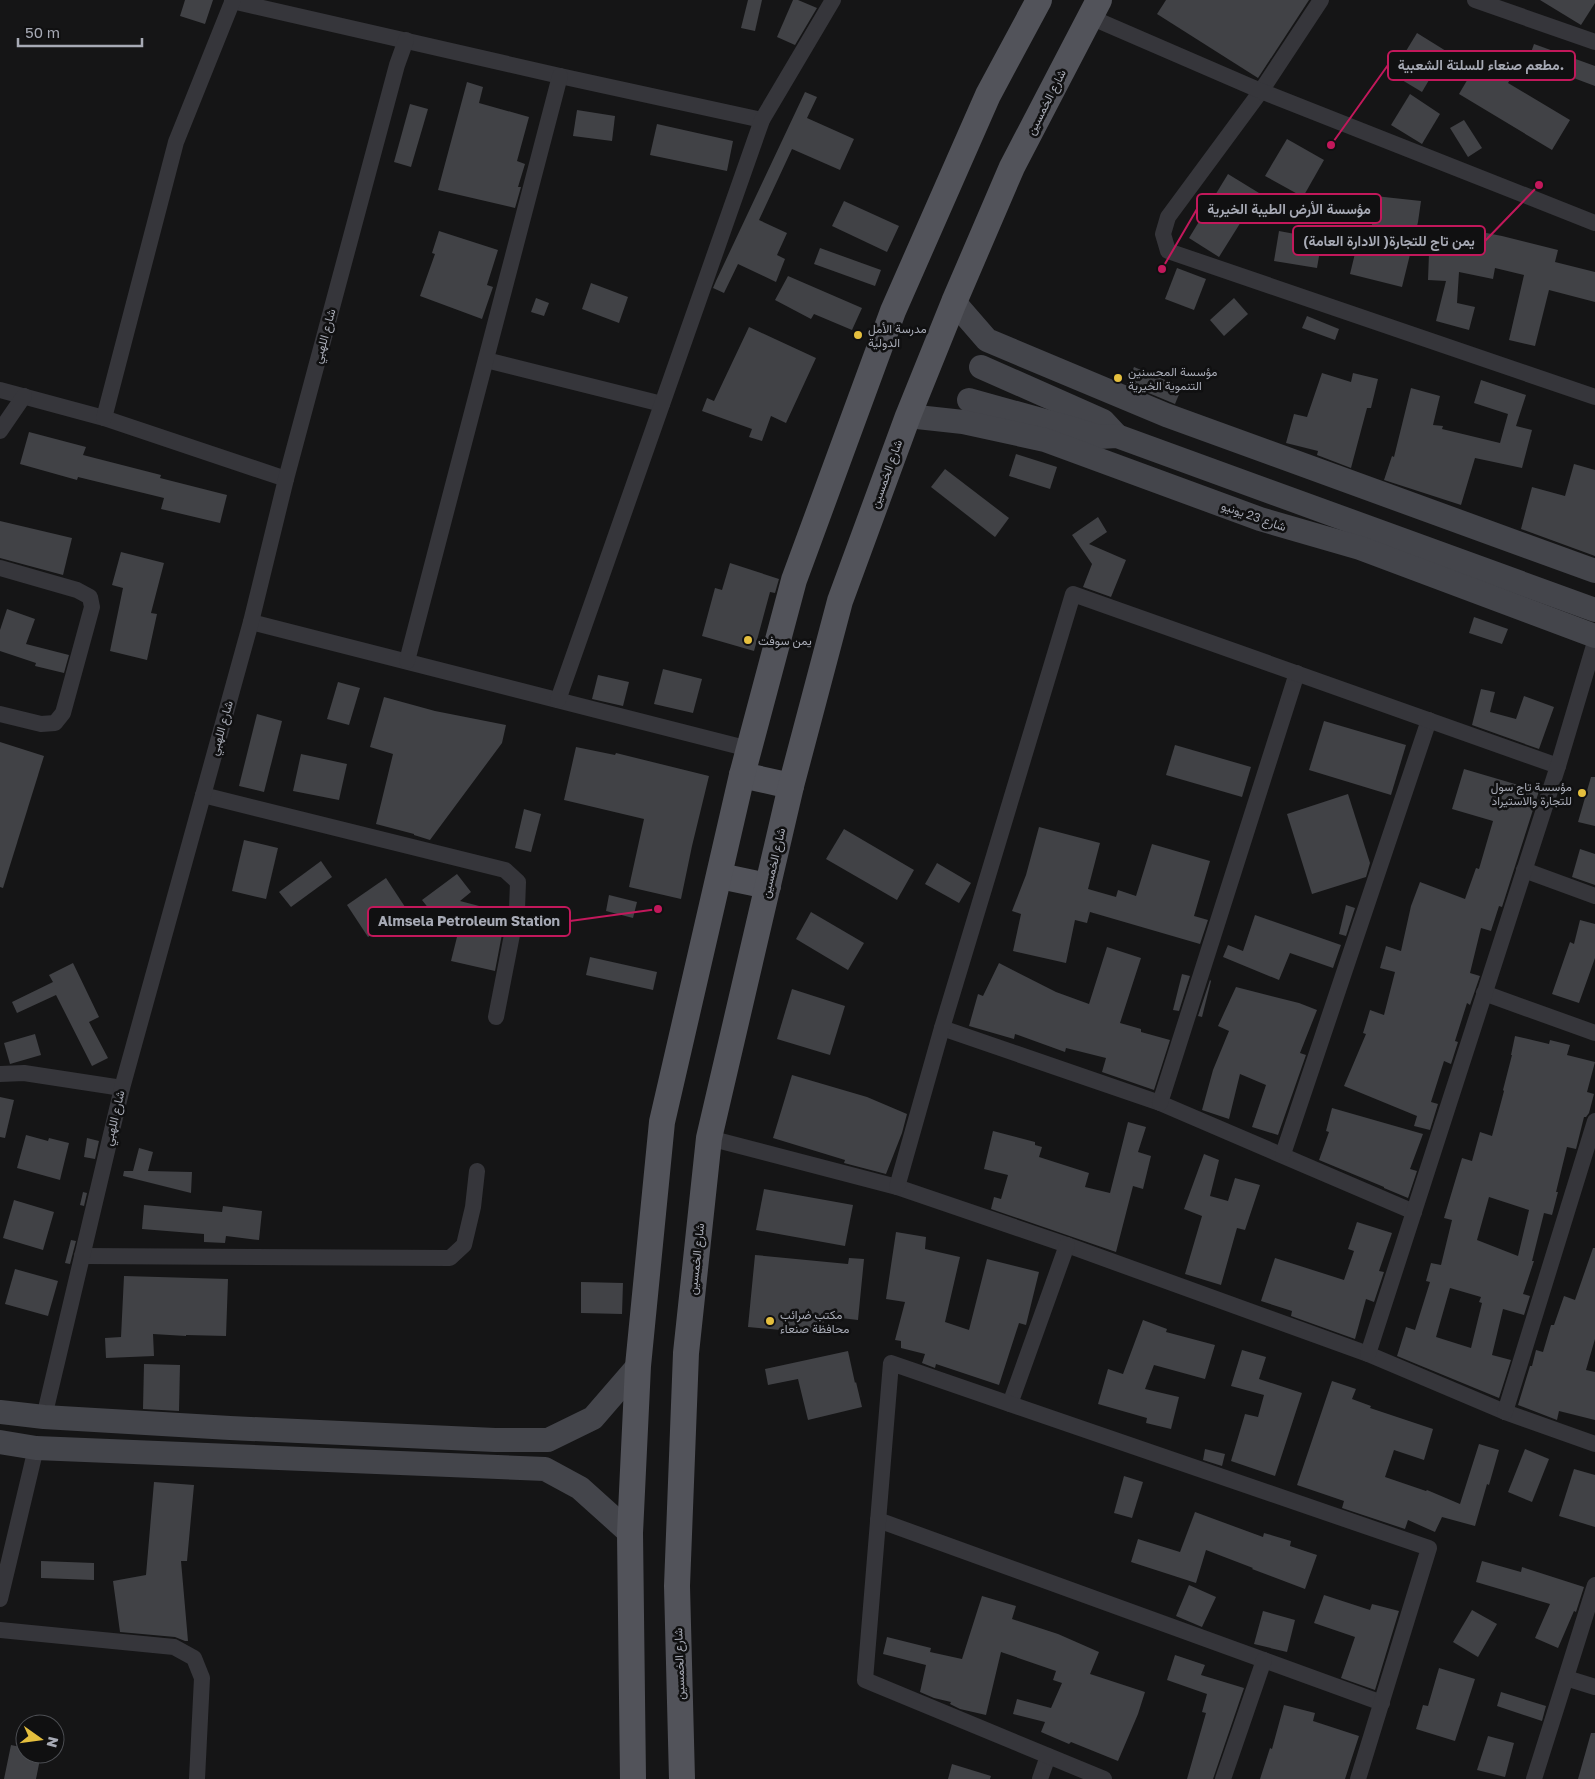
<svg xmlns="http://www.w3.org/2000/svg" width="1595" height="1779" font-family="'Golos Text',Vazirmatn,sans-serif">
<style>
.building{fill:#414246;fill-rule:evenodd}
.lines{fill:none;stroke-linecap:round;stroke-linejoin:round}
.street{stroke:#36363b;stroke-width:16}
.secondary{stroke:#44454b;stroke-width:24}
.primary{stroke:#52535a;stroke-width:26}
.poi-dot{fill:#e5bf3e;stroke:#101011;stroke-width:2}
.labels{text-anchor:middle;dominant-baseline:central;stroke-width:5;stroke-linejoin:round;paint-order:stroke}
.street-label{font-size:12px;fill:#a7aab5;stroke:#101011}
.poi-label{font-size:12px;fill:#a7aab5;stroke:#101011;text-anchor:start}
.leader{fill:none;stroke:#c2185b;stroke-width:2}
.callout-dot{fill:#c2185b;stroke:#101011;stroke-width:2}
.callout{fill:#101011;stroke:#c2185b;stroke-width:2}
.callout-label{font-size:14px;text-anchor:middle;font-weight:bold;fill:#a7aab5}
</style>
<rect width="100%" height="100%" fill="#151516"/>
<!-- building -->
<g class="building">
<path d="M185,0H213L205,24L180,16Z"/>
<path d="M748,0H762L755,31L741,28Z"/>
<path d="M793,0H798L817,8L795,45L777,37Z"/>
<path d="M1166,0H1309L1258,78L1157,14Z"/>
<path d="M1540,0H1595V3L1581,25Z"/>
<path d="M1417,33L1446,51L1422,92L1392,74Z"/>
<path d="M1534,44L1595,66V86L1528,61Z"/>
<path d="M1479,60L1511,78L1508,83L1570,120L1552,150L1459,94Z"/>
<path d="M467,82L483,87L479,103L529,117L517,161L525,164L518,187H521L515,208L438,190Z"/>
<path d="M805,92L817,97L807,118L854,139L840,170L792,149L759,220L787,233L777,255L785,259L776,282L738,264L724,293L713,288L716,281Z"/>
<path d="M1410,94L1440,114L1422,144L1391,125Z"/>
<path d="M410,104L428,109L411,167L394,162Z"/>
<path d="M577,110L615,116L612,141L573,136Z"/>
<path d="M1464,120L1482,148L1468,157L1450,128Z"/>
<path d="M657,124L733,141L727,171L650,155Z"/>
<path d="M1287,139L1324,160L1303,197L1265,176Z"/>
<path d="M1228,174L1259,193L1219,257L1189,238Z"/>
<path d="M1375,196L1421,201L1418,222L1402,287L1350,274L1358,241L1370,243Z"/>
<path d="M844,201L899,226L887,252L832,226Z"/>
<path d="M1430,227L1471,230L1502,236L1558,250L1555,262L1595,272V302L1549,290L1535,346L1509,340L1524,275L1495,268L1493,279L1459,272L1457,303L1475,307L1469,330L1436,321L1446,281L1428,280Z"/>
<path d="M439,231L498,250L487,285L493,287L482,319L420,296L435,254L432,253Z"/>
<path d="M1279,231L1322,239L1317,268L1274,261Z"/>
<path d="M820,248L881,270L875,286L814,264Z"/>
<path d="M1177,268L1206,279L1194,310L1165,299Z"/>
<path d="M788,276L862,308L852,330L814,314L811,319L775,300Z"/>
<path d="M591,283L628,297L619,323L582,309Z"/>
<path d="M536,298L549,303L544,316L531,312Z"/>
<path d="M1234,298L1248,314L1224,336L1210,320Z"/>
<path d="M1307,316L1339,329L1335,340L1302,328Z"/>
<path d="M749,327L816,358L786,423L771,416L762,441L749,437L752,429L702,411L707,398L714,401Z"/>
<path d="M1134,367L1182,387L1175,404L1127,384Z"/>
<path d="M1322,373L1351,382L1353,373L1378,379L1371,408H1367L1351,468L1317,455L1318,451L1286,443L1294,414L1307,417Z"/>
<path d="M1481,380L1526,395L1516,426L1532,430L1522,468L1475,458L1461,505L1384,480L1392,456L1394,457L1411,388L1440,396L1433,425L1443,426L1442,429L1500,443L1508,414L1474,403Z"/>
<path d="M29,432L86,447L83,455L161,475L160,478L227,495L220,523L161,509L164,498L78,477L77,480L20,464Z"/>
<path d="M1016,454L1057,467L1050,489L1009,476Z"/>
<path d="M1574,464L1595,470V556L1521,529L1532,487L1565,496Z"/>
<path d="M945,469L1009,518L995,537L931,487Z"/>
<path d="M1098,517L1107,532L1089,544L1126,560L1111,597L1083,587L1092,564L1072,535Z"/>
<path d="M0,521L72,538L63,575L0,558Z"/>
<path d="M121,552L164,563L151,613L157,614L147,660L110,651L123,588L112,585Z"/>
<path d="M730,563L779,579L775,593L770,592L754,651L702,636L715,588L722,590Z"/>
<path d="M7,609L35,619L26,644L69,655L64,673L35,666L36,663L0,651V630Z"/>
<path d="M1474,617L1508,629L1502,644L1469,633Z"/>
<path d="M663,669L702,679L693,713L654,704Z"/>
<path d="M598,675L629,682L623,706L592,699Z"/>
<path d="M338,682L360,688L349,725L327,719Z"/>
<path d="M1481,689L1495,692L1490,712L1516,719L1524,696L1554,707L1539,749L1472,725Z"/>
<path d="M384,697L435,711L506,725L502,743L430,840L414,835V834L376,824L393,754L370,747Z"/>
<path d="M257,714L282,721L264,792L239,786Z"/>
<path d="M1324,721L1406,745L1391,795L1309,770Z"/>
<path d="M0,742L44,756L3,888L0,887Z"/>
<path d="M1175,745L1251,767L1242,797L1166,775Z"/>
<path d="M576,747L615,755L616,753L709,776L692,846L681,899L629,887L644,819L564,800Z"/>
<path d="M301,754L347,764L339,800L293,791Z"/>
<path d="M1464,769L1539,791L1502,907L1499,906L1491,931L1481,928L1470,973L1480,976L1470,1005L1467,1003L1455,1041L1458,1042L1451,1064L1444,1061L1431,1102L1438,1104L1430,1130L1414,1126L1417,1116L1344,1086L1366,1034L1363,1033L1370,1010L1384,1015L1395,972L1380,968L1386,946L1401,951L1411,906L1420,882L1465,899L1476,868L1479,869L1493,821L1452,809Z"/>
<path d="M1591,777H1595V826L1578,822Z"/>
<path d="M1348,794L1370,863L1366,877L1312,894L1287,814Z"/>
<path d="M524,809L541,814L531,852L515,848Z"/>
<path d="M1039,827L1100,843L1088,889L1116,897L1118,890L1136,896L1152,844L1210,861L1194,916L1208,920L1200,944L1090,912L1087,923L1075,920L1066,963L1013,951L1021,914L1012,911L1026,875Z"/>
<path d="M844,829L914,870L897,900L826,859Z"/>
<path d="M244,840L278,848L266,899L232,891Z"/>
<path d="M1580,849L1595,854V885L1572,877Z"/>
<path d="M321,861L332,877L291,907L279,892Z"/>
<path d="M937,863L971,883L959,903L925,884Z"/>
<path d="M457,874L471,892L460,901L506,913L495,971L451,961L461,921L441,916L437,919L422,900Z"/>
<path d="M386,878L407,910L368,937L347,905Z"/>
<path d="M609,895L637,902L633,918L606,911Z"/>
<path d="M1346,905L1355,908L1346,936L1339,934Z"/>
<path d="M811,912L864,943L848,970L796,939Z"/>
<path d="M1255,915L1341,945L1333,968L1290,953L1279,980L1223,957L1228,945L1243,951Z"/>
<path d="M1580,920L1595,924V958L1579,1003L1552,994L1570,942L1574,944Z"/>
<path d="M1107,947L1141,958L1120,1023L1141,1029V1032L1170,1040L1154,1090L1102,1072L1106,1058L1066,1048L1065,1052L1015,1034L1014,1039L969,1026L978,994L983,996L999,963L1056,992L1089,1004Z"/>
<path d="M590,957L657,972L653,990L586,975Z"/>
<path d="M73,963L99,1017L89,1022L108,1058L92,1066L56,995L17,1013L12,1002L53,982L49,975Z"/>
<path d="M1182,974L1190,976L1179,1011L1173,1010Z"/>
<path d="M1210,980L1211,981L1202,1017L1198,1016Z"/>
<path d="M1236,987L1299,1003L1317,1010L1300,1053L1306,1055L1278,1135L1252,1127L1266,1085L1240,1074L1229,1119L1202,1110L1213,1070L1229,1031L1218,1026Z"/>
<path d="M792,989L845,1006L830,1055L777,1039Z"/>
<path d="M35,1034L41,1055L10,1064L4,1043Z"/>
<path d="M1515,1036L1549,1044L1550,1040L1570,1045L1567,1055L1595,1062L1587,1092L1594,1094L1589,1113L1586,1117H1584L1576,1149L1567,1147L1556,1192H1558L1552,1215L1544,1213L1532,1261H1534L1523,1294L1530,1296L1524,1315L1503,1309L1492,1355L1511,1360L1499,1398L1397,1356L1406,1327L1415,1330L1430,1282L1426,1281L1431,1263L1441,1265L1452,1220L1444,1218L1462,1158L1472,1161L1480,1132L1492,1136L1504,1091L1503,1090L1512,1055H1511ZM1489,1197L1529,1210L1518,1256L1477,1240ZM1450,1288L1481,1297L1479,1302L1482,1303L1471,1348L1436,1337Z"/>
<path d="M792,1075L867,1097L907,1114L902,1133L886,1174L844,1163L845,1160L773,1138Z"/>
<path d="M0,1097L14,1100L5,1138L0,1137Z"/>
<path d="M1332,1108L1423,1134L1410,1169L1417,1171L1408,1198L1384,1188V1187L1319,1160L1329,1132L1326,1131Z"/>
<path d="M1128,1122L1146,1127L1138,1152L1151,1156L1143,1189L1133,1186L1116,1252L991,1209L994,1197L1001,1199L1008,1175L984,1169L993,1131L1035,1142V1145L1042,1147L1039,1157L1089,1173L1085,1187L1110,1193Z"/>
<path d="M26,1135L48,1141L49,1138L69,1143L60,1180L17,1168Z"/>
<path d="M87,1138L99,1141L95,1159L84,1157Z"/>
<path d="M139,1148L153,1152L148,1171L192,1172L191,1193L123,1176L124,1171H133Z"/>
<path d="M1204,1154L1219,1160L1210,1196L1228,1201L1235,1178L1260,1185L1245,1230L1237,1228L1221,1285L1185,1274L1202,1216L1184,1209Z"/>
<path d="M764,1189L853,1205L845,1246L756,1230Z"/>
<path d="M83,1192L87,1193L84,1206L80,1205Z"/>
<path d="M14,1200L54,1212L43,1250L3,1238Z"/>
<path d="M144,1205L222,1212L223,1206L262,1211L259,1240L226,1236L225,1243L204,1242V1234L142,1229Z"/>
<path d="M1357,1222L1392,1233L1379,1271L1384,1272L1374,1302L1366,1299L1355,1339L1291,1316L1292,1311L1261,1301L1275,1258L1344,1280L1354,1251L1348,1249Z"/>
<path d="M896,1232L926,1237L925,1249L960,1257L945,1322L969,1330L987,1259L1039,1272L1026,1325L1019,1323L999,1385L936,1364L935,1368L922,1363L925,1354L901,1348V1341L895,1340L905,1302L886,1299Z"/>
<path d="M71,1240L76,1241L70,1264L65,1263Z"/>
<path d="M1593,1248H1595V1339L1586,1370L1595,1372V1420L1559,1411L1557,1420L1518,1405L1530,1366H1532L1536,1350L1543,1352L1551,1325H1554L1564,1296L1575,1300Z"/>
<path d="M755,1255L848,1264L849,1258L864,1259L858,1320L824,1316L823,1334L748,1327Z"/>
<path d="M15,1269L58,1281L48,1316L5,1304Z"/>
<path d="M124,1276L228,1279L226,1336L186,1335V1336L153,1334L154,1356L106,1358L105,1338L121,1337Z"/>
<path d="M581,1282L623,1283L622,1314L581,1313Z"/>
<path d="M1143,1320L1167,1329L1166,1332L1215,1345L1205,1379L1154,1365L1145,1389L1179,1397L1171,1429L1146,1423L1147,1418L1098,1404L1108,1369L1123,1374Z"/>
<path d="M1242,1350L1266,1357L1259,1379L1302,1393L1275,1476L1231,1461L1245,1414L1258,1417L1264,1395L1231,1386Z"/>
<path d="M848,1351L855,1383L856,1382L862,1407L808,1420L798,1379L768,1385L765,1369Z"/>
<path d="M144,1364L180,1365L179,1411L143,1409Z"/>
<path d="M1332,1381L1356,1389L1352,1399L1371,1406L1370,1408L1433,1429L1424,1460L1394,1450L1385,1477L1426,1491L1427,1490L1460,1504L1479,1444L1499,1450L1489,1485L1487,1484L1475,1526L1442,1517L1435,1532L1408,1520L1405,1529L1342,1508L1344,1501L1297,1485Z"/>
<path d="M1205,1449L1225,1454L1222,1466L1203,1460Z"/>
<path d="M1525,1449L1549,1459L1532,1502L1508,1492Z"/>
<path d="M1574,1469L1595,1475V1527L1559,1516Z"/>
<path d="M1124,1476L1143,1482L1132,1518L1114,1513Z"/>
<path d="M154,1482L194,1485L187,1561H181L188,1641H185L175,1637L120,1632L113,1581L146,1575Z"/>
<path d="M1195,1512L1263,1537L1264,1533L1291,1541L1290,1546L1317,1555L1305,1589L1252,1569L1253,1568L1206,1550L1196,1583L1131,1562L1138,1539L1180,1552Z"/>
<path d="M41,1561L94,1563V1580L41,1578Z"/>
<path d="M1482,1561L1521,1572L1522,1567L1584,1587L1576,1612L1574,1611L1558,1648L1535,1638L1550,1604L1476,1582Z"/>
<path d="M1189,1585L1216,1597L1202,1627L1176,1616Z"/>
<path d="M1324,1595L1370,1610L1372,1604L1399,1611L1375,1690L1341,1678L1355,1637L1314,1623Z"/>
<path d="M982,1596L1016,1606L1012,1619L1058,1634L1099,1652L1090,1674L1145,1692L1138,1714L1118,1761L1071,1742L1069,1744L1041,1732L1045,1722L1013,1714L1017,1699L1051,1708L1062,1683L1053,1680L1056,1671L1001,1652L986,1715L960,1709L950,1704L951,1702L934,1698L920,1692L926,1665L883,1654L887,1637L931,1648L930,1652L962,1659Z"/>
<path d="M1472,1610L1497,1624L1478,1657L1453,1642Z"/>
<path d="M1263,1611L1295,1620L1287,1652L1254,1644Z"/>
<path d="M1175,1655L1205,1665L1201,1675L1244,1688L1213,1779H1187L1206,1713L1202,1712L1207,1694L1167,1680Z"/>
<path d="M1439,1668L1475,1679L1455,1741L1416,1729L1423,1705L1428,1706Z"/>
<path d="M1501,1692L1546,1706L1542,1721L1497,1706Z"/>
<path d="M1284,1705L1315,1713L1313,1721L1359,1736L1345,1779H1260L1270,1748L1272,1749Z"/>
<path d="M1591,1733H1595V1779H1578Z"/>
<path d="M1488,1736L1514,1743L1505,1777L1477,1770Z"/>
<path d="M11,1745L25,1748V1754H41L36,1779H4Z"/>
<path d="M952,1764L991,1776L990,1779H948Z"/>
</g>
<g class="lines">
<!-- street -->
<g class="street">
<path d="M1321,0L1261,91L1168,217L1163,234L1168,251L1595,397"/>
<path d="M1475,0L1595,42"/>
<path d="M232,1L560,76L762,120"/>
<path d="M1090,17L1261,91L1595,223"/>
<path d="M486,360L662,404"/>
<path d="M0,390L104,418L286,479"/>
<path d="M104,418L176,142L233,0"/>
<path d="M0,431L24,396"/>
<path d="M0,568L77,590L90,597L92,607L63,713L55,723L41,724L0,714"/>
<path d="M251,622L749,749"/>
<path d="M407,661L560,76"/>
<path d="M558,700L762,120L833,0"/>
<path d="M203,795L505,870L518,882L517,909L496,1017"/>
<path d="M1524,870L1595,896"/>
<path d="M1484,993L1595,1033"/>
<path d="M942,1028L1160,1103L1414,1212"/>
<path d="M0,1074L24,1073L122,1088"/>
<path d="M1160,1103L1297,673"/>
<path d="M709,1138L897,1187L1067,1245L1368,1354L1505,1412L1595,1444"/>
<path d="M1283,1154L1429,720"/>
<path d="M897,1187L942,1028L1073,594L1558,766"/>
<path d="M82,1256L450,1258L464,1245L473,1207L477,1171"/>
<path d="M1368,1354L1558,766L1595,642"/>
<path d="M1010,1404L1067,1245"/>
<path d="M1505,1412L1595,1121"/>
<path d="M44,1417L122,1088L251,622L286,479L397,65L406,40"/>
<path d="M878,1520L1382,1703"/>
<path d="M0,1599L36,1448"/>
<path d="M0,1630L174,1647L194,1658L202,1678L197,1779"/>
<path d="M1566,1678L1595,1687"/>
<path d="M1040,1779L1048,1756"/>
<path d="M1104,1779L865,1680L891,1363L1429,1548L1358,1779"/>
<path d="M1223,1779L1264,1660"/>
<path d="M1534,1779L1595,1585"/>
</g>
<!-- secondary -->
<g class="secondary">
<path d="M954,302L987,340L1166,415L1595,571"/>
<path d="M981,367L1103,421L1117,436"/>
<path d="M969,400L1070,428L1099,437L1117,436L1595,610"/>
<path d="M908,416L963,422L1045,440L1260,519L1360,548L1595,636"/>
<path d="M0,1412L44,1417L230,1428L495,1440H548L593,1418L638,1366"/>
<path d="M0,1442L36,1448L545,1469L580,1488L630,1533"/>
</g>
<!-- primary -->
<g class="primary">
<path d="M742,775L791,786"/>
<path d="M720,876L768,886"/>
<path d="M633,1779L630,1533L638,1366L662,1122L742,775L794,580L893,311L988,95L1039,0"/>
<path d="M682,1779L677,1586L686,1353L709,1138L791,786L840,601L908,416L954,302L1012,167L1099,0"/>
</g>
</g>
<!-- markers -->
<g class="poi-dot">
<circle cx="858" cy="335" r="5"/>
<circle cx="1118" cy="378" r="5"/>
<circle cx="748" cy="640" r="5"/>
<circle cx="1582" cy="793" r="5"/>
<circle cx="770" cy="1321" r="5"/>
</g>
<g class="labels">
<!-- street labels -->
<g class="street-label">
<text transform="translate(1046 102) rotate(-63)">شارع الخمسين</text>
<text transform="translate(324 336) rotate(-75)">شارع اللهبي</text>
<text transform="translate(886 474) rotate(-70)">شارع الخمسين</text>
<text transform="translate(1254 516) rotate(19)">شارع 23 يونيو</text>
<text transform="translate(221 728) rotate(-74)">شارع اللهبي</text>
<text transform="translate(773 863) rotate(-77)">شارع الخمسين</text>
<text transform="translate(114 1118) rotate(-77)">شارع اللهبي</text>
<text transform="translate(696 1259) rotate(-84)">شارع الخمسين</text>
<text transform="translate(679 1664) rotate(-92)">شارع الخمسين</text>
</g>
<!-- poi labels -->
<g class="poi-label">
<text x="868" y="328">مدرسة الأمل<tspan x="868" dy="14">الدولية</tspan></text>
<text x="1128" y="371">مؤسسة المحسنين<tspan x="1128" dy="14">التنموية الخيرية</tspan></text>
<text x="758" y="640">يمن سوفت</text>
<text x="1572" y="786" text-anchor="end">مؤسسة تاج سول<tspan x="1572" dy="14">للتجارة والاستيراد</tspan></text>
<text x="780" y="1314">مكتب ضرائب<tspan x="780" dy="14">محافظة صنعاء</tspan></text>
</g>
</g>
<!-- callouts -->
<path class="leader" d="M1331 145L1388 65M1162 269L1197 209M1539 185L1485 241M658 909L570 921"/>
<g class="callout-dot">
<circle cx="1331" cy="145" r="5"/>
<circle cx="1162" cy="269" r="5"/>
<circle cx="1539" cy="185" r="5"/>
<circle cx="658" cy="909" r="5"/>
</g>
<g class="callout">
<rect x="1388" y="51" width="187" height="29" rx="5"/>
<rect x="1197" y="194" width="184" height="29" rx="5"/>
<rect x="1293" y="226" width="192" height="29" rx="5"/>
<rect x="368" y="907" width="202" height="29" rx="5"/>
</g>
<g class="callout-label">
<text x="1481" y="70">مطعم صنعاء للسلتة الشعبية.</text>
<text x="1289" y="214">مؤسسة الأرض الطيبة الخيرية</text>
<text x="1389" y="246">يمن تاج للتجارة( الادارة العامة)</text>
<text x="469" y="926">Almsela Petroleum Station</text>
</g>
<!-- north arrow -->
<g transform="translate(40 1739) rotate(104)"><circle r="24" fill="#101011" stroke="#4c4e53"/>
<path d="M0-4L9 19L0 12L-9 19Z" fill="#e5bf3e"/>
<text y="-8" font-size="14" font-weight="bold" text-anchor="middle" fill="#a7aab5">N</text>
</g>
<!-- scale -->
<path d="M18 38v8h124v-8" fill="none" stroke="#a7aab5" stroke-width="2.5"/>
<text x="25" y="38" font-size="15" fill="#a7aab5" stroke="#101011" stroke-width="4" paint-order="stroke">50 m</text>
</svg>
